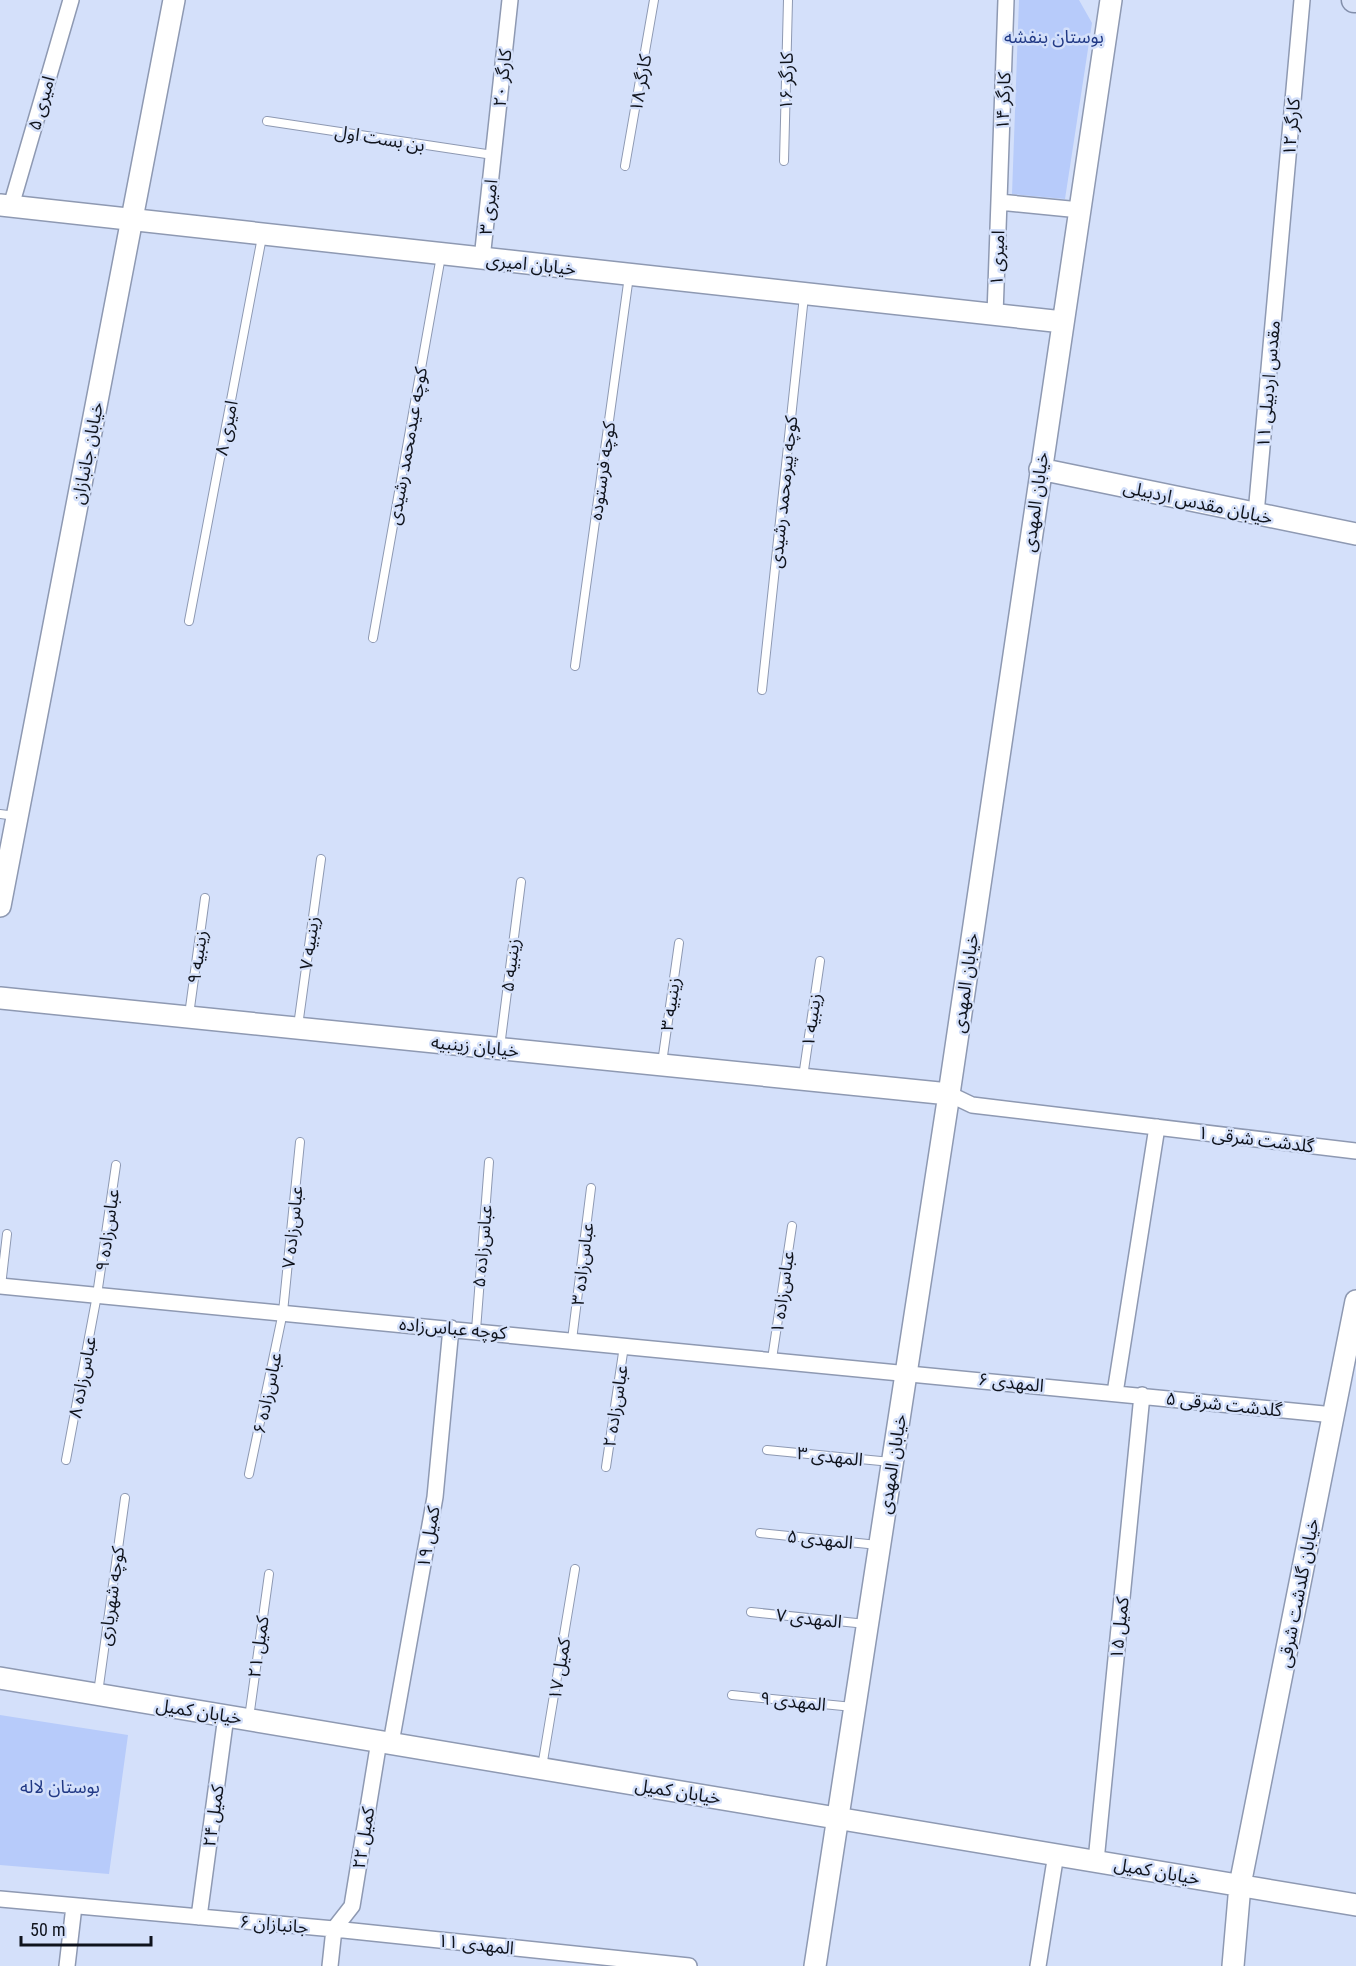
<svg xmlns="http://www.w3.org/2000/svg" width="1356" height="1966" font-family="'Roboto Condensed','Noto Sans Arabic',sans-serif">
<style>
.green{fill:#b7cbfa}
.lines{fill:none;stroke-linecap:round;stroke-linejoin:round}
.lane-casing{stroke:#8e99b2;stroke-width:10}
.street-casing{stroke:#8e99b2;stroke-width:18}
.secondary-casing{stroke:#8e99b2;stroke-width:24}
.primary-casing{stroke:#828eaa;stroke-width:27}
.lane{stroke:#fff;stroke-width:8}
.street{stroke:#fff;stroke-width:15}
.secondary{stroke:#fff;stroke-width:21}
.primary{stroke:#d9e3fa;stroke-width:24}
.labels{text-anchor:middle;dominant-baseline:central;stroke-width:5;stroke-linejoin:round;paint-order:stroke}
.park-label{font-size:18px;fill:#213985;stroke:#d4e0fa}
.street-label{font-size:18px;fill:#0f131c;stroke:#d4e0fa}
</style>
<rect width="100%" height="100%" fill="#d4e0fa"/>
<path class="green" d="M1019,0H1079L1092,23L1065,199L1012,194Z
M0,1715L128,1735L109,1874L0,1865Z"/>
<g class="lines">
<defs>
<path id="lane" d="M267,121L493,155
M784,161L788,0
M625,166L654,0
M189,621L262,237
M373,638L441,256
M575,666L629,276
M762,690L804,296
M0,814L16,816
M189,1015L205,898
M298,1026L321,859
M500,1047L521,882
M662,1063L679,943
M803,1077L820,961
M1,1286L7,1234
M476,1330L489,1162
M572,1340L591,1188
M772,1359L792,1226
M767,1450L891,1462
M66,1460L97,1295L116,1165
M606,1467L624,1346
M249,1474L283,1312L300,1142
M760,1533L878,1545
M751,1612L866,1624
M98,1693L125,1498
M732,1695L853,1707
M249,1718L269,1574
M542,1767L575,1569"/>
<path id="street" d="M999,202L1080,210
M11,206L71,0
M482,259L510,0
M995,315L1006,0
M1256,514L1302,0
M949,1094L972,1105L1356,1151
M0,1286L1334,1415
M1115,1393L1157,1127
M391,1743L435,1497L451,1328
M1096,1861L1142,1395
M0,1899L334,1929L689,1966
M199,1917L226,1716
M334,1929L352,1906L379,1741
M67,1966L74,1906
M330,1966L334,1929
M1038,1966L1056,1854"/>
<path id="secondary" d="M0,205L1063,322
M1040,469L1356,534
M0,906L174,0
M0,998L949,1094
M0,1678L1356,1905
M815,1966L949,1094L1111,0
M1233,1966L1240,1885L1356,1301"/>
<path id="primary" d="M1354,0H1356"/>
</defs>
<use href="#lane" class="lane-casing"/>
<use href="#street" class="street-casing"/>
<use href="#secondary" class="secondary-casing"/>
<use href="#primary" class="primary-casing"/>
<use href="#lane" class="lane"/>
<use href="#street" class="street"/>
<use href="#secondary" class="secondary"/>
<use href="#primary" class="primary"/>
</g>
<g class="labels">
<g class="park-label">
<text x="1054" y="36">بوستان بنفشه</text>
<text x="60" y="1786">بوستان لاله</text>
</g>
<g class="street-label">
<text transform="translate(502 78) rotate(-84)">کارگر ۲۰</text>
<text transform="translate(786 81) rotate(-89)">کارگر ۱۶</text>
<text transform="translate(640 83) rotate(-80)">کارگر ۱۸</text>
<text transform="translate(1003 101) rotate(-88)">کارگر ۱۴</text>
<text transform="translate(41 103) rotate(-74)">امیری ۵</text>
<text transform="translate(1291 127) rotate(-85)">کارگر ۱۲</text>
<text transform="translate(380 138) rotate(9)">بن بست اول</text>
<text transform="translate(488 207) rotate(-84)">امیری ۳</text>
<text transform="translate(997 258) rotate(-88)">امیری ۱</text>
<text transform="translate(531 264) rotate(6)">خیابان امیری</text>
<text transform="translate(1268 384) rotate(-85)">مقدس اردبیلی ۱۱</text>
<text transform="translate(226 428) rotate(-79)">امیری ۸</text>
<text transform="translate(407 446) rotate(-80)">کوچه عیدمحمد رشیدی</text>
<text transform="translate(87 453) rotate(-79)">خیابان جانبازان</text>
<text transform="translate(602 471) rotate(-82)">کوچه فرستوده</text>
<text transform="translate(783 492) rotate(-84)">کوچه پیرمحمد رشیدی</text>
<text transform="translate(1035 502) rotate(-82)">خیابان المهدی</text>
<text transform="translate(1198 502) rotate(12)">خیابان مقدس اردبیلی</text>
<text transform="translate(309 943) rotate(-82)">زینبیه ۷</text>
<text transform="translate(197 957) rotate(-82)">زینبیه ۹</text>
<text transform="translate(510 965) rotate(-83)">زینبیه ۵</text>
<text transform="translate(965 983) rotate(-82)">خیابان المهدی</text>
<text transform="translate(670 1004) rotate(-82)">زینبیه ۳</text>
<text transform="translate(811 1020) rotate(-82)">زینبیه ۱</text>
<text transform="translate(475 1046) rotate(6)">خیابان زینبیه</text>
<text transform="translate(1256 1139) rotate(7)">گلدشت شرقی ۱</text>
<text transform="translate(292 1227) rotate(-84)">عباس‌زاده ۷</text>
<text transform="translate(107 1230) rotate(-82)">عباس‌زاده ۹</text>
<text transform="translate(482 1246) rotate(-85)">عباس‌زاده ۵</text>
<text transform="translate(582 1264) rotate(-83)">عباس‌زاده ۳</text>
<text transform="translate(782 1292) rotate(-82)">عباس‌زاده ۱</text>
<text transform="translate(453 1328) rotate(5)">کوچه عباس‌زاده</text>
<text transform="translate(82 1377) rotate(-79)">عباس‌زاده ۸</text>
<text transform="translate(1011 1382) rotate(6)">المهدی ۶</text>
<text transform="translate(267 1393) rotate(-78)">عباس‌زاده ۶</text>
<text transform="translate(1224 1404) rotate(6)">گلدشت شرقی ۵</text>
<text transform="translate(615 1406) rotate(-81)">عباس‌زاده ۲</text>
<text transform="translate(830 1456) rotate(6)">المهدی ۳</text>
<text transform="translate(892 1464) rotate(-81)">خیابان المهدی</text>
<text transform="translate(428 1537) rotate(-80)">کمیل ۱۹</text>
<text transform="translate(820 1539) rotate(6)">المهدی ۵</text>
<text transform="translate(1298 1593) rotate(-79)">خیابان گلدشت شرقی</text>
<text transform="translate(111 1596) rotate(-82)">کوچه شهریاری</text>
<text transform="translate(809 1618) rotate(6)">المهدی ۷</text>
<text transform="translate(1119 1628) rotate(-84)">کمیل ۱۵</text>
<text transform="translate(258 1647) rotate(-82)">کمیل ۲۱</text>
<text transform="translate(559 1669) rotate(-81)">کمیل ۱۷</text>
<text transform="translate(793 1701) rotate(6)">المهدی ۹</text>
<text transform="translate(199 1711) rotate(9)">خیابان کمیل</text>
<text transform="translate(678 1791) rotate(9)">خیابان کمیل</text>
<text transform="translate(213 1816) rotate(-82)">کمیل ۲۴</text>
<text transform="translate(363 1838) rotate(-81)">کمیل ۲۲</text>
<text transform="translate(1157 1871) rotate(10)">خیابان کمیل</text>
<text transform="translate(274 1924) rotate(5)">جانبازان ۶</text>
<text transform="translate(476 1944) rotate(6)">المهدی ۱۱</text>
</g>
</g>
<path d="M21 1936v9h130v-9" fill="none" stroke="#0f131c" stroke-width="3"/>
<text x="30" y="1936" font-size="18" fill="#0f131c" stroke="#d4e0fa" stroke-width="4.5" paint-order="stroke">50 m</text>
</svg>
